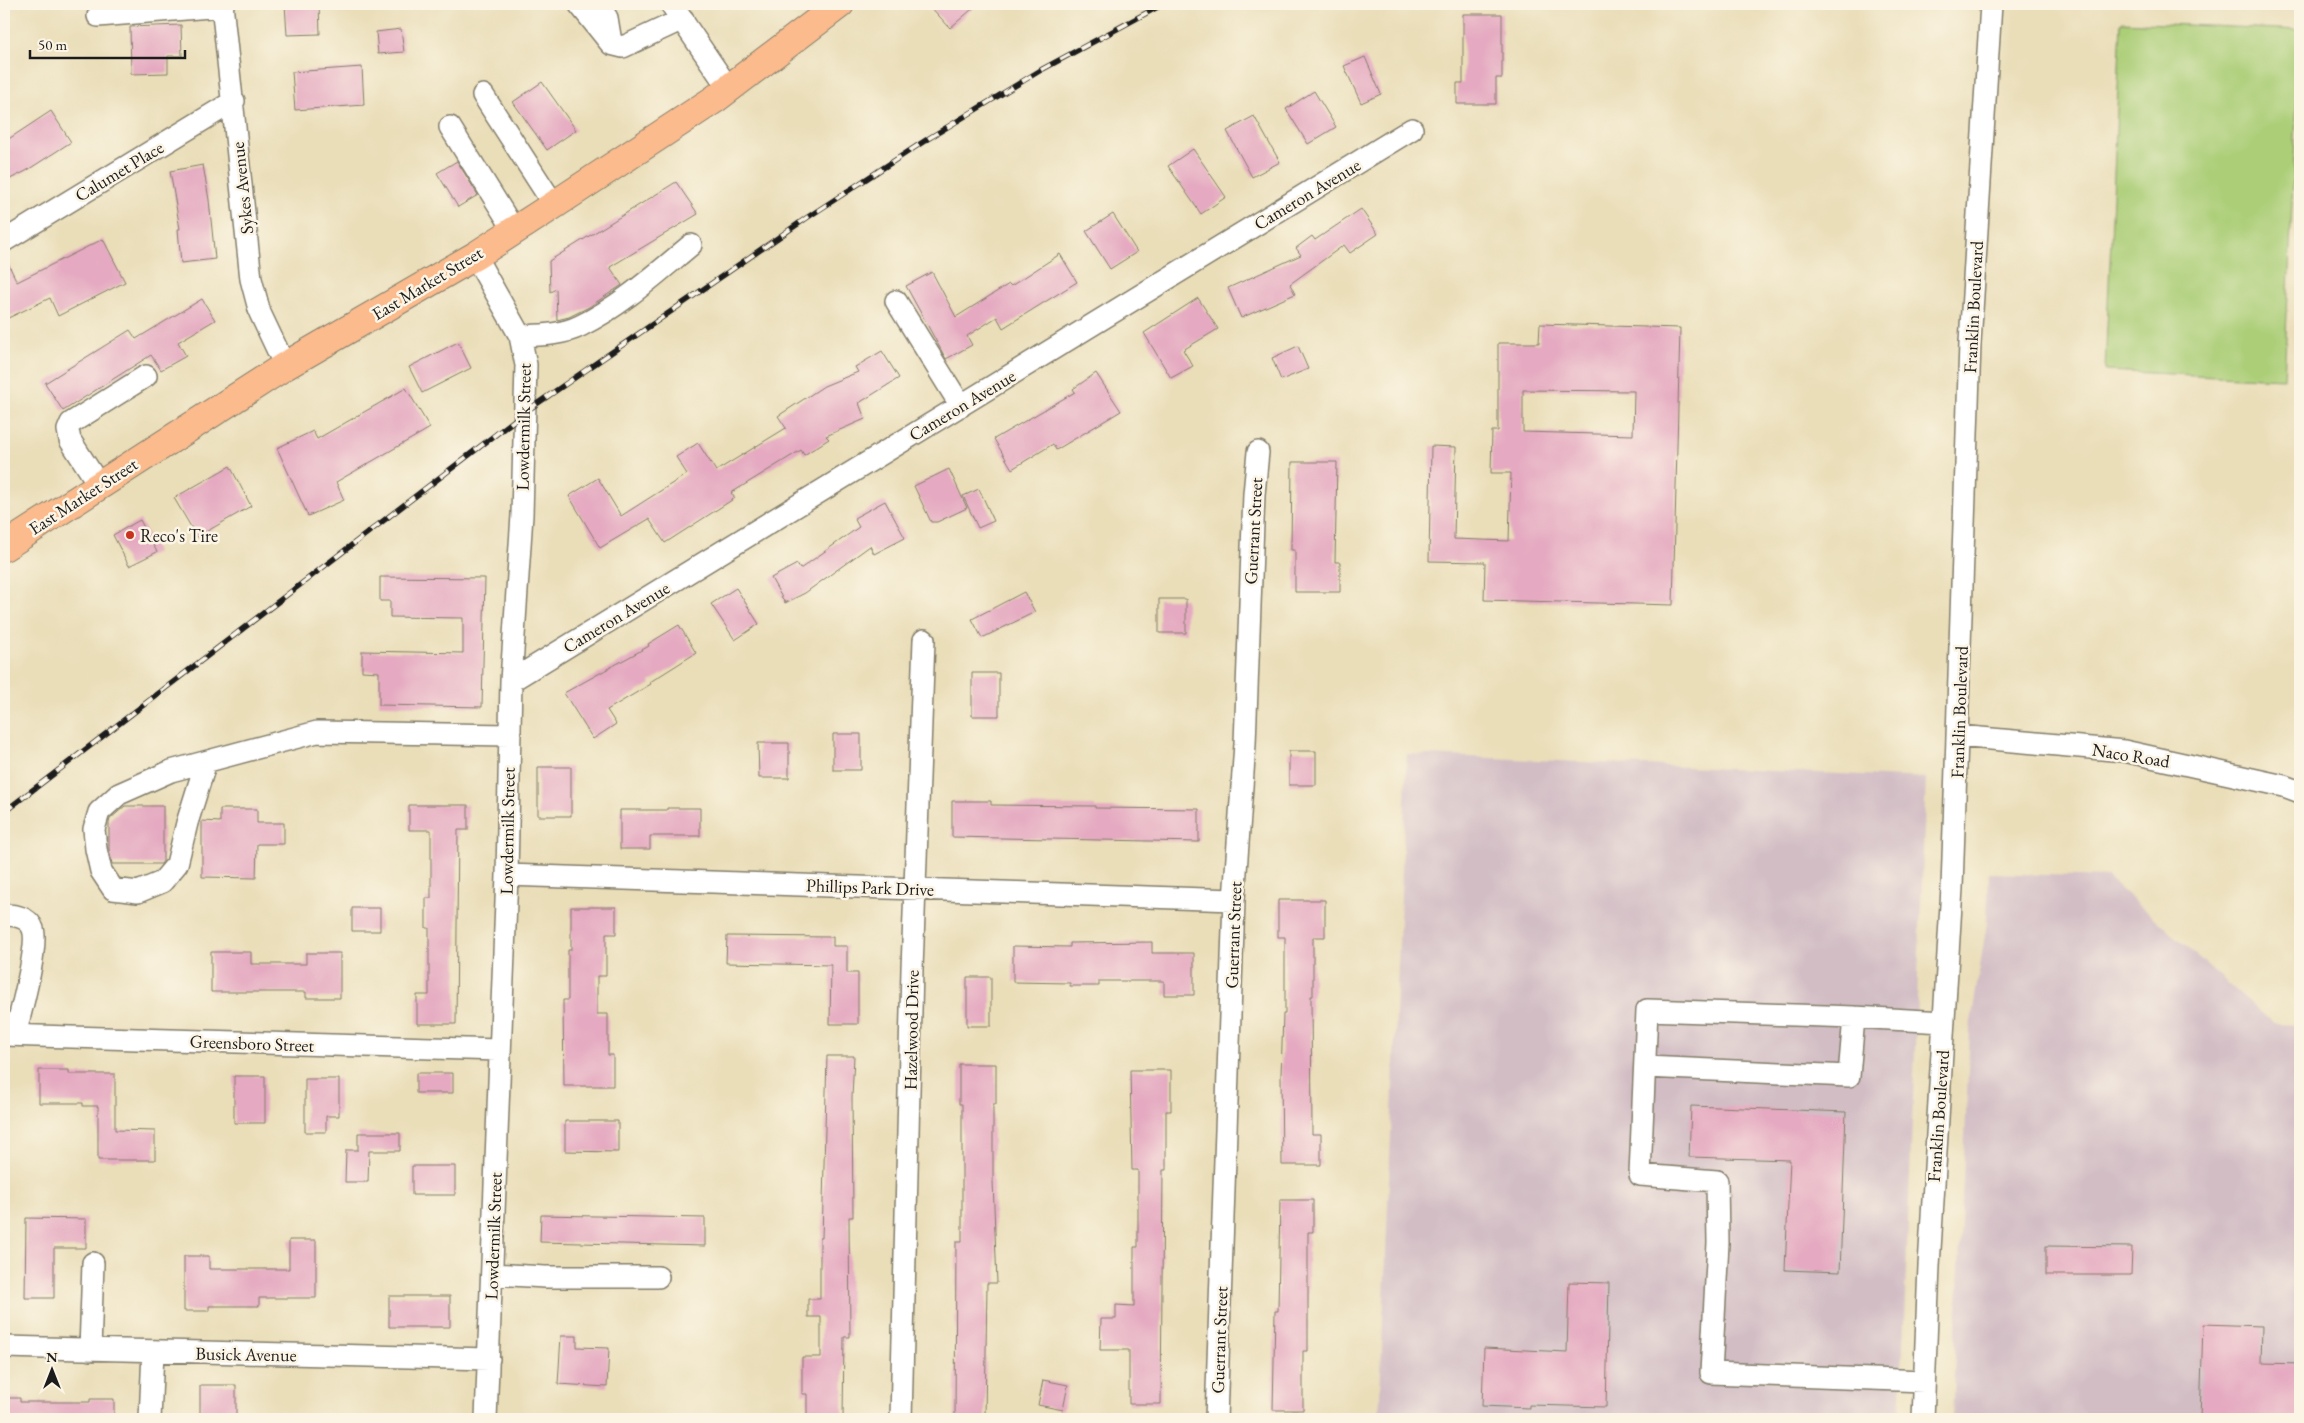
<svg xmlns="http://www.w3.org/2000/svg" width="2304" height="1423" font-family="'EB Garamond',serif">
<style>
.industrial{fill:#d2bdc5}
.green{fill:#abce77;stroke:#64754a}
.building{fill:#e5aac1;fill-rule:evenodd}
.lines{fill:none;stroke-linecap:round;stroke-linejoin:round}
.minor-casing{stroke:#837d6a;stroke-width:24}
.major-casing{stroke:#837d6a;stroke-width:30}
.minor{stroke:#fff;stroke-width:21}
.major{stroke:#fbbb8d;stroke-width:28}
.rail-casing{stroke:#1c1c1c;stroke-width:5.5}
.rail{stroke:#fcf5e5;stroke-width:4;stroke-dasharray:11;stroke-linecap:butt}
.poi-dot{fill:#c8321e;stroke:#fcf5e5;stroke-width:2}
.labels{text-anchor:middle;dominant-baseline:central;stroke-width:5;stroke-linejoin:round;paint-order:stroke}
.street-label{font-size:18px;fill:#1c1c1c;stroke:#fcf5e5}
.poi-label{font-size:18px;fill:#1c1c1c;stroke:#fcf5e5;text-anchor:start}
</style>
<rect width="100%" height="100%" fill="#fcf5e5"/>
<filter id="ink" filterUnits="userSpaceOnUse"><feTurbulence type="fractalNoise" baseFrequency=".02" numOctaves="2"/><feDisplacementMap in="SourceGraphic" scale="10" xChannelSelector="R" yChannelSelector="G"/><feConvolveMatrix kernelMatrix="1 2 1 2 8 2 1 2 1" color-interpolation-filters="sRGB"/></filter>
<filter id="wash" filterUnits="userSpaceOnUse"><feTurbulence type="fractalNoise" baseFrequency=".0096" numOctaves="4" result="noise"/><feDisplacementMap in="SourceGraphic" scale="20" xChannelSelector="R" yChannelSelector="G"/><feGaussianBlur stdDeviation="1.12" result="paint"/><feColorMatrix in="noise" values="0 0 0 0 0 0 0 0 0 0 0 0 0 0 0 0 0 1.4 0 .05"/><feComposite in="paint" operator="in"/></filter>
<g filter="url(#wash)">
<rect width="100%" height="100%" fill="#eadeb9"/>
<path class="industrial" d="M1407,754L1926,778L1900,1419H1379Z
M1989,873L2107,877L2273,1023L2300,1024V1419H1952L1970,1028L1987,923Z"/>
<path class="green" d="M2121,22L2300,30L2284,379L2105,371Z"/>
<g id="blocks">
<path class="building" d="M285,4H319L320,34L287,35Z
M928,4H978L950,28Z
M1463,14H1502V78H1496V104H1457V83H1463Z
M181,25L182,56H168V73L131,74L130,27Z
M401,29L404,52L378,54L376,32Z
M1365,57L1381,94L1361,103L1344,66Z
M362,67L364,105L295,110L292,72Z
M542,82L576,130L547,150L513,102Z
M1314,91L1336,127L1308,144L1286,109Z
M51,111L71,142L26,171L4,182V142Z
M1254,116L1280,162L1252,177L1227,131Z
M1193,149L1226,197L1201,214L1168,166Z
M457,161L478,195L458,207L437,173Z
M203,165L209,200L215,259L181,263L178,229H180L170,171Z
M676,182L698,214L610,267L622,285L589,307L569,317L557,320L556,289L550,292L549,261Z
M1361,209L1378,234L1350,253L1344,245L1290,284L1295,294L1241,318L1228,288L1301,255L1296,248L1312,236L1315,240Z
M1113,214L1137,252L1110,269L1086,231Z
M103,239L125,282L58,316L50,298L4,320V255L17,282Z
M1060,254L1077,282L1003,328L997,317L967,336L972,345L946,359L906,286L932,272L956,317L1009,284L1011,286Z
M1198,298L1218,329L1183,350L1193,366L1171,378L1144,333Z
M202,299L215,320L178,342L186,356L161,370L151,355L63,411L45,383L130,330L136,339Z
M1540,324L1680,328L1673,605L1484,600L1485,562L1429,561L1431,446L1456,447L1454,539L1509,541L1511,473H1491L1492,431H1498V343H1539ZM1523,390L1634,391L1633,435L1523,432Z
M458,342L471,368L422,393L409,367Z
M1298,346L1308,369L1281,380L1272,358Z
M882,351L899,378L859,403L865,419L826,436L829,439L804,455L801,450L731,493L735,498L665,543L649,519L600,548L569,496L598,478L621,516L687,474L676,457L698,443L716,471L786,428L778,416L824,386L858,372L855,367Z
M1096,373L1121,411L1056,450L1053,444L1012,469L994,439L1075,392L1073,389Z
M406,388L430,428L336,482L344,500L308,516L277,448L313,431L317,439Z
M1292,462H1337L1335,562H1340V592H1295V550H1291Z
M230,466L251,506L197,537L174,498Z
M949,469L967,508L937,522H931L914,486Z
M979,489L994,521L978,528L963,496Z
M885,501L905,538L874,554L870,546L805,593L785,603L771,578L797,564L800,569L859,527L854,518Z
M140,520L157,552L129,566L113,535Z
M380,577L485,578L482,707L379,705V672L362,671V651L463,653V618L390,617V601H380Z
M736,588L759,624L735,640L711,604Z
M1024,592L1035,612L982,638L972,619Z
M1159,599H1186V633H1159Z
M679,625L696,653L650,682L651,684L607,710L616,724L593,739L564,693L649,646L648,644Z
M972,673H999V716H972Z
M833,734H861V770H833Z
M758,743H789V778H759Z
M1289,751H1316V785H1289Z
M538,767H571V816H538Z
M952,801H991V805L1095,806V808L1199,809V842L952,837Z
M409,805H468V830H458L456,1024H417V995H429V928H426V898H431V830H409Z
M125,806H163V861L161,864H112L109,849V823L110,819Z
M667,808H700V836H650V849H620V810H667Z
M220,809H257V823H284V844H257L256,878L202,877V821L220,822Z
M1278,900H1325V937H1313V996H1311L1312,1134H1321V1165H1282L1281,1075L1283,1014H1285V937H1278Z
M571,907H616V934H606V976H597V1014H608V1055H613V1086H564L563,1000H568V950H571Z
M352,908H380V931H352Z
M727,936L833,937V946H847V973H858V1024H830L831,965L726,963Z
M1152,942V953H1194V995H1164V981H1099V986H1070V983L1013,982V946L1070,947V943Z
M211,952H251V964H306V953H340V998H306V992H211Z
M967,977H991V1026H967Z
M827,1056H854L852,1097L853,1217H849L850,1337H844L843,1419H807V1394H802V1357H821V1317H808V1299H820V1238H822Z
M959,1064H996V1104H993V1181L997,1283H987L985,1419H955L956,1242H962V1104H959Z
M39,1070H69V1074H115V1130L155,1131V1160H98V1106H83V1103H39Z
M1130,1070H1171V1111H1166V1170H1163L1161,1404H1129V1350H1100L1101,1319H1116V1305L1134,1306V1247H1138V1170H1132Z
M416,1073H453V1093H416Z
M234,1076H265V1123H234Z
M305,1079H339V1116H326V1132H305Z
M1691,1106L1846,1112L1840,1272L1785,1270L1790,1160L1689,1157Z
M565,1121H618V1152L565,1151Z
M358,1133H400V1151H369L368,1182H345L346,1150H358Z
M412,1166H455V1195H412Z
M1280,1200H1313V1232H1308V1351H1303V1410H1273L1275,1311H1278Z
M541,1215L705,1218V1246L540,1242Z
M26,1218L86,1219V1248H54V1298H25Z
M289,1240H316V1298H259V1306H209V1311H184V1256H209V1269H289Z
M2046,1246L2132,1247L2131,1275H2046Z
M1569,1282L1609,1283L1606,1407L1529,1405V1408L1482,1406L1484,1348L1567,1352Z
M389,1296H450V1327H389Z
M2203,1324L2262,1326L2261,1363L2300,1364V1419H2200Z
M561,1336H577V1347L609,1348L607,1387L558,1384Z
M1043,1380L1068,1385L1063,1410L1038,1405Z
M200,1385H236V1419H200Z
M4,1398H20V1402H90V1399H114V1419H4Z"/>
</g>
</g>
<g filter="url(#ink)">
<use href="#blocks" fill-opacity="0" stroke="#837d6a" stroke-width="1"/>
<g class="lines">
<defs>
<path id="minor" d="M222,4L251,279L260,313L285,366
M579,4L611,44L623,47L683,19
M598,4L607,18L610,36
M671,4L729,89
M98,16L223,6
M483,95L554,205
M450,127L514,230
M4,241L234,101
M475,256L520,336L526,365L522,515L511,681L507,875L486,1419
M896,301L961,406
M520,336C539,335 562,335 580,326C621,306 656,274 691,245
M99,485L70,440L68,430L71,423L146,376
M511,681L1412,129
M1958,736L2124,751L2284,786L2300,792
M206,762L187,823L177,864L162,882L138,892L113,889L101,871L96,849L94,829L99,812L119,794L171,771L317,732L510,735
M507,875L1234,900
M4,915C14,915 29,917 33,929C39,945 20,1015 15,1035
M1854,1017L1944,1022
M4,1035L499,1050
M1645,1067L1849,1076L1854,1017L1647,1010L1640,1175L1717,1181L1718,1243L1711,1373L1924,1381
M492,1274L545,1277H658
M4,1347L489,1359
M90,1350L93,1263
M150,1419L153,1352
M901,1419L912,969L924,640
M1216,1419L1234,900L1245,744L1254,494L1258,452
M1923,1419L1929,1266L1952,888L1970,343L1991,4"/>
<path id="major" d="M4,547L285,366L475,256L554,205L715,99L840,4"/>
</defs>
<use href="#minor" class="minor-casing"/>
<use href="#major" class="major-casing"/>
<use href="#minor" class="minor"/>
<use href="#major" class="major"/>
<defs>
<path id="rail" d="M4,812L525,412L808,217L926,140L1041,70L1163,4"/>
</defs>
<use href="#rail" class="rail-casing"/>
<use href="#rail" class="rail"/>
</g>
</g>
<circle class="poi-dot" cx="130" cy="535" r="5"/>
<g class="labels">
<g class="street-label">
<text transform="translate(119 171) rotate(-31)">Calumet Place</text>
<text transform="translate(242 188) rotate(-96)">Sykes Avenue</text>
<text transform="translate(1307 194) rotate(-31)">Cameron Avenue</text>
<text transform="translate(427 283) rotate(-31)">East Market Street</text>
<text transform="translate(1973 307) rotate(-87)">Franklin Boulevard</text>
<text transform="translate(962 405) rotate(-31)">Cameron Avenue</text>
<text transform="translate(523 427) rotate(-89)">Lowdermilk Street</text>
<text transform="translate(83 496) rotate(-33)">East Market Street</text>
<text transform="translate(1253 531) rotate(-87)">Guerrant Street</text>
<text transform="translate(616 617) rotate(-31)">Cameron Avenue</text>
<text transform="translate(1959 712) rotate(-88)">Franklin Boulevard</text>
<text transform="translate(2131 755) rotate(9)">Naco Road</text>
<text transform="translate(507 831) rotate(-89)">Lowdermilk Street</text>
<text transform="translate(870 887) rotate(2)">Phillips Park Drive</text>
<text transform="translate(1233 935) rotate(-88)">Guerrant Street</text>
<text transform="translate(911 1030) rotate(-89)">Hazelwood Drive</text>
<text transform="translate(252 1043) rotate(2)">Greensboro Street</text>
<text transform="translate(1938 1116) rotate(-86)">Franklin Boulevard</text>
<text transform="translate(493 1236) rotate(-88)">Lowdermilk Street</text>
<text transform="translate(1219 1340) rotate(-88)">Guerrant Street</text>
<text transform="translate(246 1354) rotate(1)">Busick Avenue</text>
</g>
<g class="poi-label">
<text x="140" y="535">Reco's Tire</text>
</g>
</g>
<rect width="2304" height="1423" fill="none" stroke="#fcf5e5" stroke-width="20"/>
<g transform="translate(52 1370)" stroke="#fcf5e5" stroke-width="4" paint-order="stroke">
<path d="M0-4L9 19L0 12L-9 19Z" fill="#1c1c1c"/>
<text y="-8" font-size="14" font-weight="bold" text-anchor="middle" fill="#1c1c1c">N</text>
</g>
<path d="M30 50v8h155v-8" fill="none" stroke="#1c1c1c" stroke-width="2.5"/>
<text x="38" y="50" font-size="15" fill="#1c1c1c" stroke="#fcf5e5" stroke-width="4" paint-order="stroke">50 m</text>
</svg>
